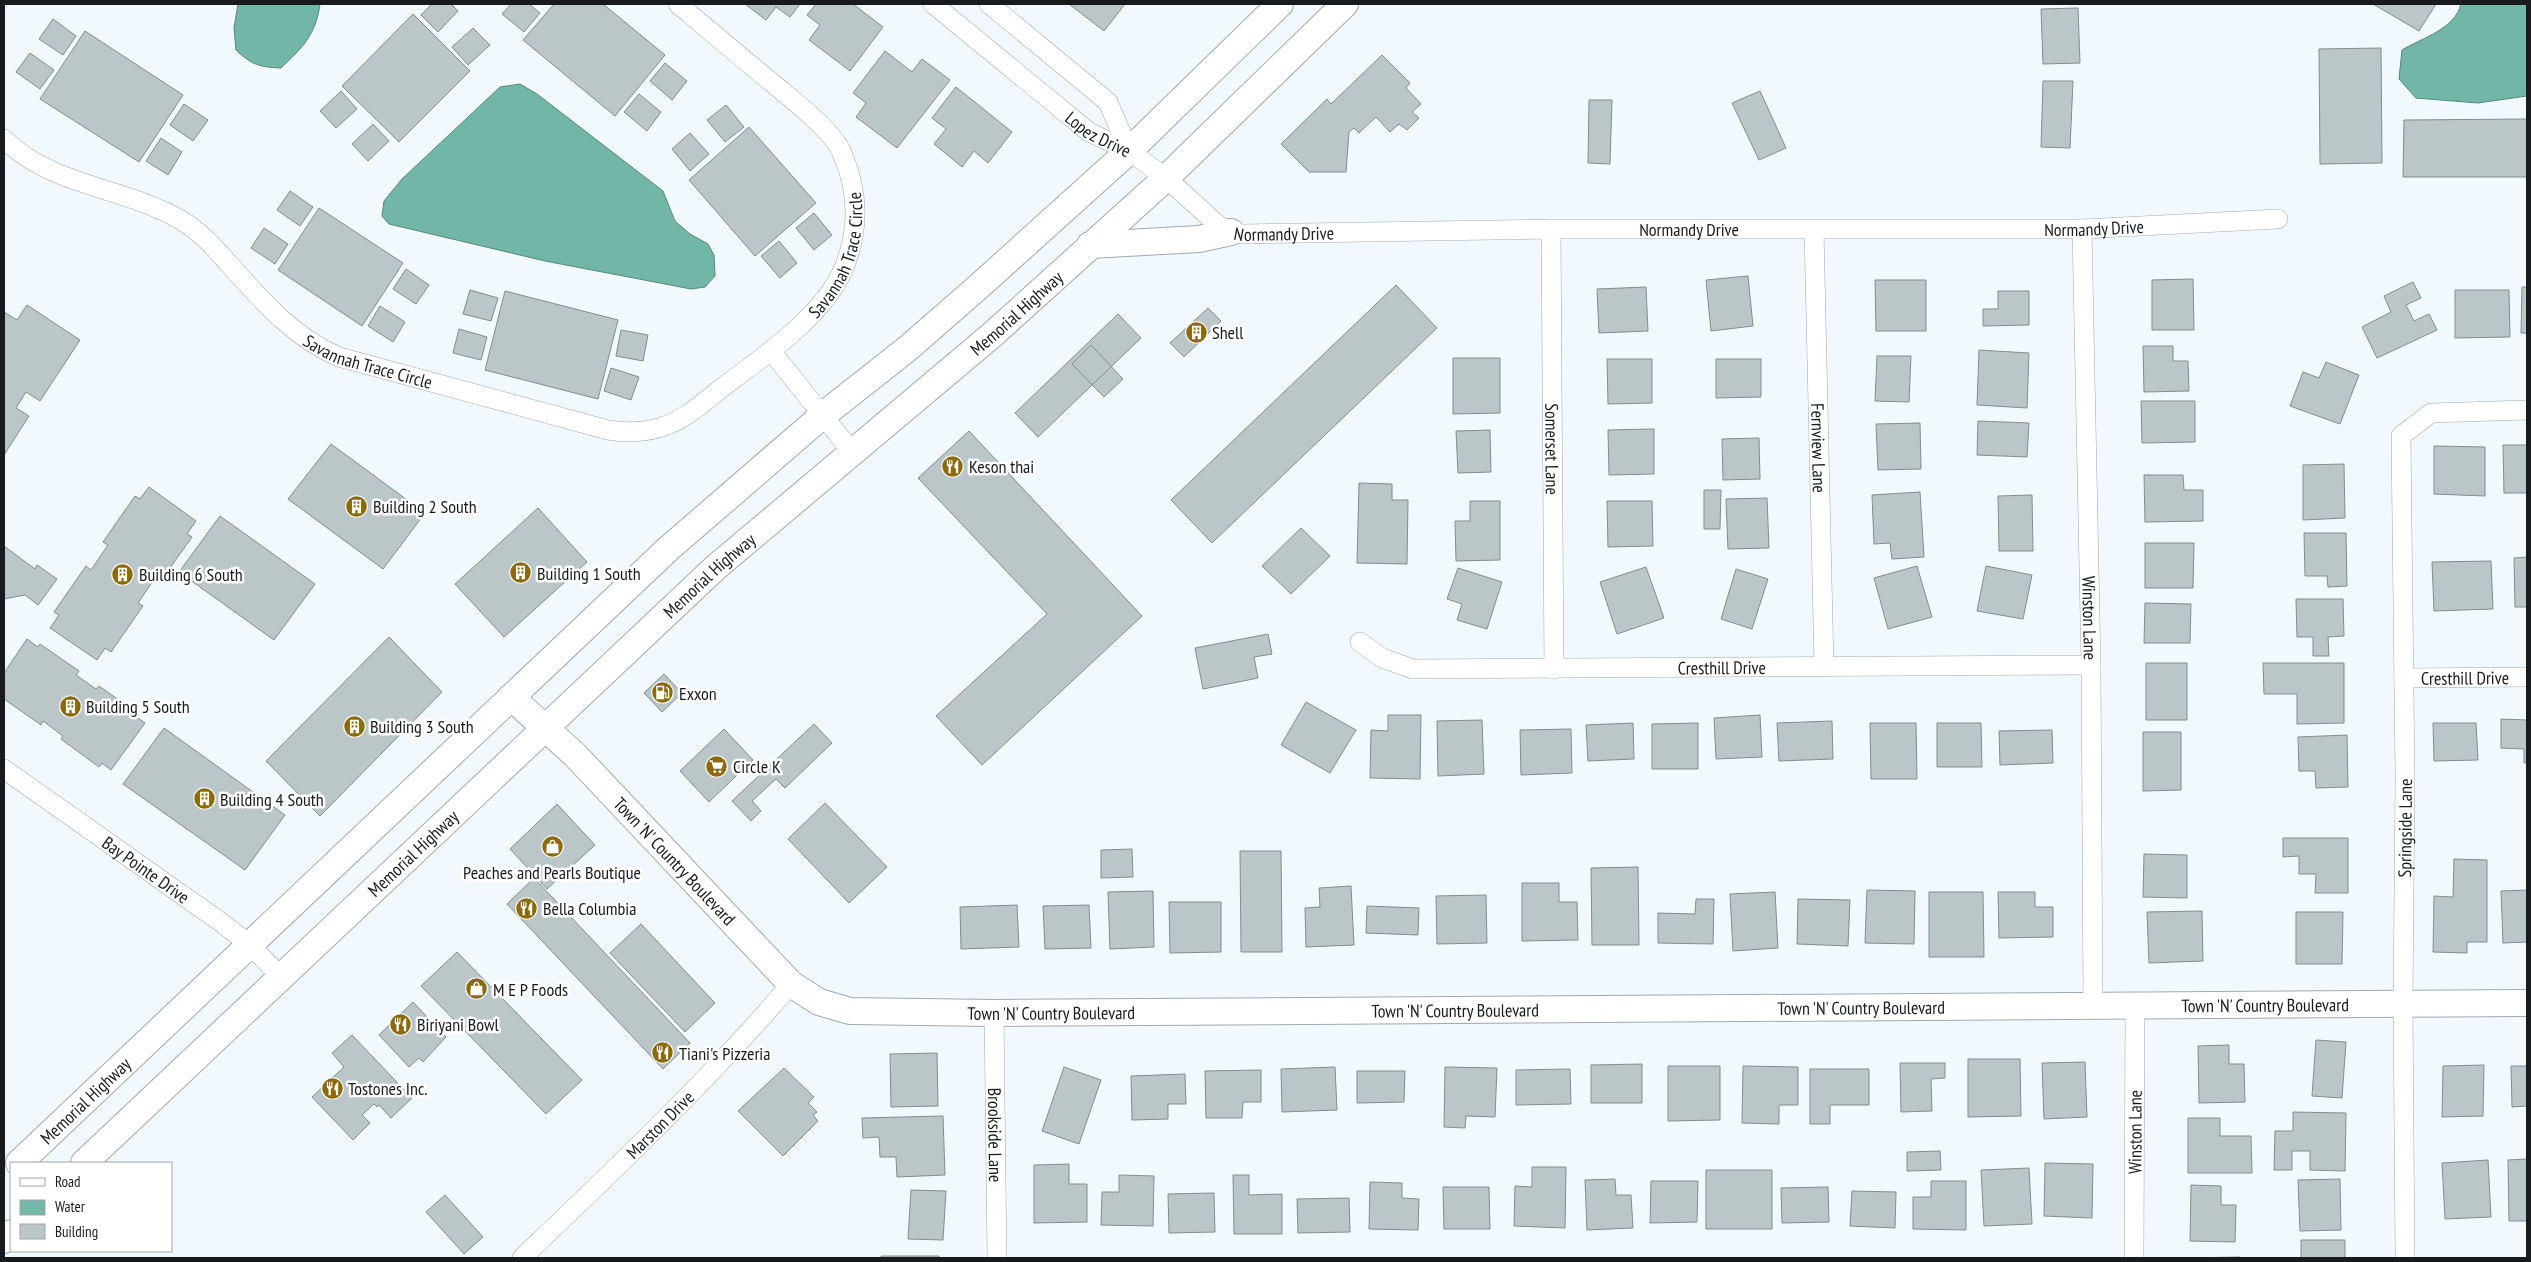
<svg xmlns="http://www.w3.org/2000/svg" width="2531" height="1262" font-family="'PT Sans Narrow',sans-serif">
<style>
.water{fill:#71b6a6;stroke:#56887d}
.building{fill:#bac6c8;stroke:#818d8e}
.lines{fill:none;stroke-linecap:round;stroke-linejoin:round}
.street-casing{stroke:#a0a9af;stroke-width:20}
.secondary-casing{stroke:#a0a9af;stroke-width:28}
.street{stroke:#fff;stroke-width:19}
.secondary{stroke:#fff;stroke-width:26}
.labels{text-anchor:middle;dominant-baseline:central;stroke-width:5;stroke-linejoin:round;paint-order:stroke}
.street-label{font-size:18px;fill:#181b1d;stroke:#fff}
.poi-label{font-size:18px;fill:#181b1d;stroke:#fff;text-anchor:start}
</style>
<rect width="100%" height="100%" fill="#f1f9fe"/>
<path class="water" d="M238,4H320C316,35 302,48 281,68C259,67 252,65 236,50L234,28Z
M2461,4H2527V96L2478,103L2416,98L2399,79L2402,50C2422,38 2455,29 2461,4Z
M520,84L537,94L663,191L675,221L690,234L708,244L714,255L715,276L705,287L691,289L545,261L389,224L382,216L384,201L402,179L500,87Z"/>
<path class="building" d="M432,4H451L458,11L438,32L421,15Z
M511,4H529L540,13L524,32L502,14Z
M554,4H603L665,55L615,116L523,40Z
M745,4H800L790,17L776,7L766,20Z
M816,4H853L883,27L850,71L809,40L820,25L807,15Z
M1069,4H1125L1104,31Z
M2373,4H2436L2419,31Z
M2078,8L2080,63L2043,64L2041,9Z
M413,14L470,71L399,142L342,86Z
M53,19L76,36L63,55L39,39Z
M473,28L490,45L468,65L452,47Z
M85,31L183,95L139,162L40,99Z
M2381,48L2382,163L2320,164L2319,49Z
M885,51L912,72L922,59L950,80L897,148L856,117L866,103L853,93Z
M30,53L54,70L40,89L16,72Z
M1382,55L1410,83L1406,88L1421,104L1412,112L1419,118L1407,130L1399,124L1390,132L1376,117L1359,133L1354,128L1349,132L1346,172H1309L1281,144L1327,99L1331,104Z
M665,63L687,81L672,100L650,81Z
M2043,81H2073L2070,148L2041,147Z
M956,87L1012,132L988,163L974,151L962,167L934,144L946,129L932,118Z
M341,91L357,109L336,128L320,111Z
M1760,91L1786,148L1759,160L1732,103Z
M639,94L661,112L647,131L624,112Z
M1589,100H1612L1610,164L1588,163Z
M184,104L208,120L193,141L170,125Z
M726,105L744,127L725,142L707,120Z
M2527,119V177H2403L2404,120Z
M373,124L389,141L368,161L352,144Z
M749,127L816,203L755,256L689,180Z
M690,133L709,154L690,171L672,149Z
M161,138L182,152L168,175L146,161Z
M290,191L313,207L300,226L277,210Z
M319,208L403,263L362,326L278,270Z
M814,213L832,235L814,250L796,228Z
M264,228L288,244L275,264L251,248Z
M779,241L797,263L780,278L761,256Z
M406,269L429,285L416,304L393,289Z
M1748,276L1753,326L1711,331L1706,280Z
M2193,279L2194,330H2152V280Z
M1875,280H1926V331H1876Z
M2413,282L2421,298L2406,305L2414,321L2429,314L2437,330L2377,358L2362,327L2391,312L2384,296Z
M1396,285L1437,328L1212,543L1171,500Z
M1646,287L1648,331L1599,333L1597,289Z
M2522,287H2527V333H2521Z
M470,290L498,298L491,321L463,314Z
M2455,290H2509L2510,337L2455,338Z
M505,291L618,320L598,399L485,370Z
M1998,291H2029V325L1983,326V309H1998Z
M27,305L80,340L40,401L26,392L16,408L29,416L4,455V312L17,320Z
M380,306L405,322L393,342L368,326Z
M1208,308L1221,321L1184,357L1170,343Z
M1118,314L1141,338L1038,437L1015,413Z
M459,329L487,337L481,360L453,353Z
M621,330L648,335L643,361L616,356Z
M1091,345L1123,379L1104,397L1072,364Z
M2143,346H2173V361H2188L2189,391L2144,392Z
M1979,350L2029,353L2027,408L1977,405Z
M1877,356H1911L1909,402L1875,401Z
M1453,358H1500V413L1453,414Z
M1607,359H1652V403L1608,404Z
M1716,359H1761V397L1716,398Z
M2326,362L2359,375L2340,424L2290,406L2303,372L2319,378Z
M611,368L639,377L631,400L604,391Z
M2141,401H2195V442L2142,443Z
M1978,421L2029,423L2027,457L1977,455Z
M1920,423L1921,469L1878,470L1876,424Z
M1654,429V474L1609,475L1608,430Z
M1490,430L1491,472L1458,473L1456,431Z
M969,431L1142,616L982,765L936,716L1047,614L918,478Z
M1759,438L1760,479L1723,480L1722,439Z
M331,444L425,513L383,569L288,499Z
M2503,445H2527V493H2504Z
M2434,446L2485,447V496L2434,494Z
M2344,464L2345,518L2303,520V465Z
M2144,475H2183L2184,490H2203V521L2145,522Z
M1359,483L1392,484V500H1408L1407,564L1357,563Z
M149,487L196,521L187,534L192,537L160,582L155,578L138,603L143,606L111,652L105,648L97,660L50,628L59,615L54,612L86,566L91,570L108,545L103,542L135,496L140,499Z
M1704,490H1721L1720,529H1704Z
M1920,492L1924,557L1892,559L1890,543L1874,544L1872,495Z
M2032,495L2033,551H1999L1998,496Z
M1767,498L1769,548L1728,549L1726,499Z
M1470,501H1500V560L1456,561L1455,521H1470Z
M1607,501H1652L1653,546L1608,547Z
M538,508L587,562L504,637L455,584Z
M220,516L315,584L274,640L179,572Z
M1301,528L1330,556L1291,594L1262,566Z
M2304,533H2346L2347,586L2328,587L2327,576H2305Z
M2145,543H2194L2193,588H2145Z
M4,546L35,569L37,565L57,579L38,605L25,595L4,599Z
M2527,557V607H2515L2514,558Z
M2491,561L2493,609L2434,611L2432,562Z
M1917,566L1932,617L1888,629L1874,578Z
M1986,566L2032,575L2023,619L1977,611Z
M1646,567L1664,618L1617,634L1600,582Z
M1458,568L1502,582L1487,629L1457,620L1462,604L1447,599Z
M1736,569L1768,579L1752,629L1721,619Z
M2296,599H2343L2344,636L2328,637L2329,656H2313V637H2297Z
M2145,603L2191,604L2190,643H2144Z
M1268,634L1272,654L1254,657L1258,678L1203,689L1195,648Z
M389,637L442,692L320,816L266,761Z
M27,639L38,647L40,644L79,671L76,675L96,689L99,686L137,713L135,716L145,723L111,770L102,763L99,767L61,739L63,736L43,721L41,725L4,699V673Z
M2146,663H2187V720H2146Z
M2263,663H2344V723L2297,724V694H2264Z
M664,674L682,693L662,712L644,693Z
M1306,702L1356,730L1330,773L1281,745Z
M1388,715H1421L1420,779L1370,778L1371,730L1388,731Z
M1760,715L1762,757L1716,759L1714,718Z
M2501,719L2527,720V763H2524V749L2501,748Z
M1482,720L1484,774L1438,776L1437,721Z
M1832,721L1833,759L1779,761L1777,723Z
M1633,723L1634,759L1588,761L1586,725Z
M1698,723V769H1652V724Z
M1870,723H1916L1917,779H1871Z
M1937,723H1981L1982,767H1937Z
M2433,723H2476L2478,760L2434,761Z
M814,724L832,743L785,788L776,779L752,801L761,811L751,821L732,801Z
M164,728L285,815L245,870L123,784Z
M724,729L753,760L709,802L680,771Z
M1571,729L1572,773L1521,775L1520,730Z
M2052,730L2053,763L2000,765L1999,731Z
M2143,732H2181V790L2143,791Z
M2347,735L2348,787L2316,788L2315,771H2299L2298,737Z
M825,803L887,867L849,903L788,839Z
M557,804L595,845L547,889L510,849Z
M2283,838H2348V893H2315L2316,874H2299V856L2283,857Z
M1132,849L1133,877L1101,878V850Z
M1240,851H1281L1282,952H1241Z
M2144,854L2187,855V898L2143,897Z
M2454,859L2487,860V942H2467V953L2433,952L2434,896L2453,897Z
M1638,867L1639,945H1592L1591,868Z
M534,878L690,1043L663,1069L507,904Z
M1522,883H1559V902H1577L1578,940L1522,941Z
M1351,886L1354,945L1306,947L1305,908L1320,907L1319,888Z
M1867,890L1915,891L1914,944L1865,943Z
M2527,890V942L2503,943L2501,891Z
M1153,891L1154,947L1110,949L1108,892Z
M1775,892L1778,948L1733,951L1730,894Z
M1929,892H1983L1984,957H1929Z
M1998,892H2035V907H2053V937L1999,938Z
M1486,895L1487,943L1437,944L1436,896Z
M1696,899H1714L1713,944L1658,943V913L1695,914Z
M1798,899L1850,900L1848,946L1797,944Z
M1169,902H1221V952L1170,953Z
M1017,905L1019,947L961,949L960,907Z
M1089,905L1091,948L1045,949L1043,906Z
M1367,906L1419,908L1418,935L1366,933Z
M2202,911L2203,961L2149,963L2147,912Z
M2296,912H2343L2342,964H2296Z
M641,924L715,1003L685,1032L610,953Z
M457,952L582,1080L546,1114L421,986Z
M413,1002L446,1037L423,1062L419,1058L409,1067L379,1035Z
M352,1035L412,1098L391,1118L379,1105L377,1107L374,1104L362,1115L370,1123L353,1140L312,1097L344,1067L332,1053Z
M2316,1040L2346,1042L2342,1098L2312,1096Z
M2229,1045V1064H2244L2245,1102L2199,1103L2198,1046Z
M937,1053L938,1106L891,1107L890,1054Z
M1968,1059H2020L2021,1116L1968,1117Z
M2085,1062L2087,1117L2044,1119L2042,1063Z
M1900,1063H1945V1078L1931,1079L1932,1111L1901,1112Z
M1642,1064V1103H1591V1065Z
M2484,1065L2483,1116L2442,1117L2443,1066Z
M1668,1066H1720V1120L1668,1121Z
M1743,1066L1798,1067V1105H1779V1124L1742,1123Z
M2511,1066H2527V1106L2512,1107Z
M1064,1067L1101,1080L1079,1144L1042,1131Z
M1335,1067L1337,1110L1282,1112L1281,1069Z
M1445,1067L1497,1068L1495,1117L1466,1116L1465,1128L1444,1127Z
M784,1068L814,1097L808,1103L817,1112L813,1115L818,1121L783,1156L738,1111Z
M1570,1069L1571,1104L1516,1105V1070Z
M1810,1069H1869V1105H1830V1124H1810Z
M1261,1070V1102H1243L1242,1118H1206L1205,1071Z
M1357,1071H1405L1404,1102L1357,1103Z
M1185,1074L1186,1104H1168V1119L1132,1120L1131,1076Z
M2293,1112L2346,1113L2345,1171L2310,1170V1151H2292V1170H2274L2275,1131H2293Z
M943,1116L945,1175L897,1177L896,1157H880L879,1137L863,1138L862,1118Z
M2188,1118H2220V1136H2251L2252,1173H2188Z
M1940,1151L1941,1170L1907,1171V1152Z
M2527,1159V1221H2509L2508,1160Z
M2488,1160L2491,1217L2445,1219L2442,1163Z
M2045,1163L2093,1164L2092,1218L2044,1216Z
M1069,1164V1184H1087V1222L1034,1223V1165Z
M1532,1167H1566L1565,1228L1514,1226L1515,1186L1532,1187Z
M2029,1168L2032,1224L1984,1226L1981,1170Z
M1706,1170H1772V1229H1706Z
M1119,1175L1154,1176L1153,1226L1101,1225L1102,1192H1119Z
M1233,1175H1249V1195L1282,1194V1234H1234Z
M1615,1179L1616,1195H1631L1633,1228L1587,1230L1585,1180Z
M2340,1179L2341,1230L2300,1231L2298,1180Z
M1651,1181H1698L1697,1222L1650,1223Z
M1931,1181H1966V1230L1913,1229V1197H1931Z
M1370,1182L1402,1183V1198L1419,1199L1418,1230L1369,1229Z
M2191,1185L2221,1186V1205H2236L2235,1242L2190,1241Z
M1443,1187H1489L1490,1229H1444Z
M1828,1187L1829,1222L1782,1223L1781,1188Z
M911,1190L946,1191L943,1240L908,1239Z
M1852,1191L1896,1192L1895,1228L1850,1226Z
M1214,1193L1215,1232L1169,1233L1168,1194Z
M445,1195L483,1237L464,1254L426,1212Z
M1349,1198L1350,1232L1298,1233L1297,1199Z
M2301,1240H2345V1258H2301Z
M881,1256H939V1258H881Z
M2240,1257V1258H2186Z"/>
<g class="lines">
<defs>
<g id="street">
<path id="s1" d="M933,4L1089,132L1129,151L1166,178L1218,225L1231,232L1242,234L1551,229H2082L2278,219"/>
<path d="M989,4L1108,102L1129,151"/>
<path id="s2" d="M4,139C51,186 123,187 179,219C199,230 215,248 230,265C263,302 293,337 339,357L608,430C628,433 648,433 667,425C688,417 705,401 723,387C762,358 824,315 843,270C860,230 859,192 842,153C833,131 795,102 776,86C743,59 710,31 678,4"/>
<path id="s3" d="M1551,229L1554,669"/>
<path id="s4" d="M2082,229L2091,665L2093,1006"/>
<path id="s5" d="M1814,230L1824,666"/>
<path d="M771,351L852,452"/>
<path id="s6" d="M1360,642L1382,658L1413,669L2091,665"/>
<path id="s7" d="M2404,678L2527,677"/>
<path id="s8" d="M4,769L222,923L249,944L281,977"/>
<path id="s9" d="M994,1013L997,1258"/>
<path id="s10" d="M522,1258C614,1170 708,1081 791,984"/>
<path id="s11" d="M2134,1258L2135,1006"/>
<path id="s12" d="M2405,1258L2403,1004L2405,777L2401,436L2431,413L2527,410"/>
</g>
<g id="secondary">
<path d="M1090,245L1199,239L1231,232"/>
<path id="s13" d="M511,697L576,756L791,984L819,1002L850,1011L994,1013L2527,1003"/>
<path id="s14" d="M19,1163L668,549L822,416L907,349L977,288L1129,151L1280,4"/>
<path id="s15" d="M84,1163L715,568L992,335L1166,178L1345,4"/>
<path d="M4,1240L11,1233"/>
</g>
</defs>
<use href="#street" class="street-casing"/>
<use href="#secondary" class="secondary-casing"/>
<use href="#street" class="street"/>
<use href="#secondary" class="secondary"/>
</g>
<defs>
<symbol id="building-disc" viewBox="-11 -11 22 22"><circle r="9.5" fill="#8a6a0a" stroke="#fff"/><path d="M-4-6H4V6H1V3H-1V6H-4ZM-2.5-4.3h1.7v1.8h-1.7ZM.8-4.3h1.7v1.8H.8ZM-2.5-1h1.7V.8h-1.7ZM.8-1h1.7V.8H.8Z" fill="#fff"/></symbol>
<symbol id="restaurant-disc" viewBox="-11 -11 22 22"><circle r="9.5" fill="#8a6a0a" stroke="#fff"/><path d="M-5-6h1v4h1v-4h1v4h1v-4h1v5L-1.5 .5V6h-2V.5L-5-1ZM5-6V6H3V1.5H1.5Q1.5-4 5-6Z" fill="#fff"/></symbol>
<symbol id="fuel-disc" viewBox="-11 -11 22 22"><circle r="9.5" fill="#8a6a0a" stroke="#fff"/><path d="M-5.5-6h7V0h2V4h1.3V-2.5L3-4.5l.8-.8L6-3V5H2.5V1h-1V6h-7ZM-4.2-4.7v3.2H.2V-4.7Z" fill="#fff"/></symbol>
<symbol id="supermarket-disc" viewBox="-11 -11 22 22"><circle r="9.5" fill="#8a6a0a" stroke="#fff"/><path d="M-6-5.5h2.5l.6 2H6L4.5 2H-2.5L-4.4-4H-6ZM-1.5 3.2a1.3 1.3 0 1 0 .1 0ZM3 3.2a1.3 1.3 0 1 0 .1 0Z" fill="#fff"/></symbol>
<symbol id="shop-disc" viewBox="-11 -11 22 22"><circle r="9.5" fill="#8a6a0a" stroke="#fff"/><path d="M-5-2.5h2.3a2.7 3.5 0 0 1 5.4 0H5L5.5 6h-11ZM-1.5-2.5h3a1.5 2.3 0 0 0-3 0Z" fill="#fff"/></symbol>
</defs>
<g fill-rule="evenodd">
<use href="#building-disc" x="1184" y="320" width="25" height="25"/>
<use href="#restaurant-disc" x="940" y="454" width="25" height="25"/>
<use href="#building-disc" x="344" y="494" width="25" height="25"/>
<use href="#building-disc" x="508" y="560" width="25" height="25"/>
<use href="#building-disc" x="110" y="562" width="25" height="25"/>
<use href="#fuel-disc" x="650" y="680" width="25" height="25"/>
<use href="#building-disc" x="58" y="694" width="25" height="25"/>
<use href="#building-disc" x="342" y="714" width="25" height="25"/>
<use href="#supermarket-disc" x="704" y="754" width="25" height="25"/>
<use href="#building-disc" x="192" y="786" width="25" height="25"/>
<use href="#shop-disc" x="540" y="834" width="25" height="25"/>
<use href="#restaurant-disc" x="514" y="896" width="25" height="25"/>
<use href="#shop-disc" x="464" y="976" width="25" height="25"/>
<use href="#restaurant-disc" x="388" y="1012" width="25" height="25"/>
<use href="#restaurant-disc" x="650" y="1040" width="25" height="25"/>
<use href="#restaurant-disc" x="320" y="1076" width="25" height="25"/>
</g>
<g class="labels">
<g class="street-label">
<text stroke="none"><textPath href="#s1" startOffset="211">Lopez Drive</textPath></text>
<text stroke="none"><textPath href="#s1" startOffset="1240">Normandy Drive</textPath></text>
<text stroke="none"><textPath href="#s1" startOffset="835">Normandy Drive</textPath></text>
<text stroke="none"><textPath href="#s1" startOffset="430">Normandy Drive</textPath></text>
<text stroke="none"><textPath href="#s2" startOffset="995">Savannah Trace Circle</textPath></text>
<text stroke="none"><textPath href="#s15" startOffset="1262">Memorial Highway</textPath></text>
<text stroke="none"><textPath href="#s2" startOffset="436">Savannah Trace Circle</textPath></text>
<text stroke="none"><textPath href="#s5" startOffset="218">Fernview Lane</textPath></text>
<text stroke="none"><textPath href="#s3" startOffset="220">Somerset Lane</textPath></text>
<text stroke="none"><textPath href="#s15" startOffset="858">Memorial Highway</textPath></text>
<text stroke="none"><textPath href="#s4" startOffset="389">Winston Lane</textPath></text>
<text stroke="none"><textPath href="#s6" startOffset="369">Cresthill Drive</textPath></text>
<text stroke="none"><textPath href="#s7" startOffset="61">Cresthill Drive</textPath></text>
<text stroke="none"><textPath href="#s12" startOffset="430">Springside Lane</textPath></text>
<text stroke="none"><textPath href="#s15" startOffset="452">Memorial Highway</textPath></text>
<text stroke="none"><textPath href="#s13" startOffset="232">Town 'N' Country Boulevard</textPath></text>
<text stroke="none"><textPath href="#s8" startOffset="174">Bay Pointe Drive</textPath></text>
<text stroke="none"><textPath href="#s13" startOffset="1882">Town 'N' Country Boulevard</textPath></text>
<text stroke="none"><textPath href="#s13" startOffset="1478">Town 'N' Country Boulevard</textPath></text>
<text stroke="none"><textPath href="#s13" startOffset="1072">Town 'N' Country Boulevard</textPath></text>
<text stroke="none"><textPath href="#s13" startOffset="668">Town 'N' Country Boulevard</textPath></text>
<text stroke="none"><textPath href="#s14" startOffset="91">Memorial Highway</textPath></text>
<text stroke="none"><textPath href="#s10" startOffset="192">Marston Drive</textPath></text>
<text stroke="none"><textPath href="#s11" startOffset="126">Winston Lane</textPath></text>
<text stroke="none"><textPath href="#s9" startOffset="122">Brookside Lane</textPath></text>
</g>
<g class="poi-label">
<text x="1212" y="332">Shell</text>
<text x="969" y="466">Keson thai</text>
<text x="373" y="506">Building 2 South</text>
<text x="537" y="573">Building 1 South</text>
<text x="139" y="574">Building 6 South</text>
<text x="679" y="693">Exxon</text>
<text x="86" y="706">Building 5 South</text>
<text x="370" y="726">Building 3 South</text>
<text x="733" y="766">Circle K</text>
<text x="220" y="799">Building 4 South</text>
<text x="552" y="872" text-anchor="middle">Peaches and Pearls Boutique</text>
<text x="543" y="908">Bella Columbia</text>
<text x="493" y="989">M E P Foods</text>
<text x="417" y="1024">Biriyani Bowl</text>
<text x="679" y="1053">Tiani's Pizzeria</text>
<text x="348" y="1088">Tostones Inc.</text>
</g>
</g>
<rect width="2531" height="1262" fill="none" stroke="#181b1d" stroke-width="10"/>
<rect x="10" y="1162" width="162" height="90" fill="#ffffff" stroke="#a3a4a5"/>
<rect x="20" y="1178" width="25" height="8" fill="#ffffff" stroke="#a3a4a5"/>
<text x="55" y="1187" font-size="15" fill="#181b1d">Road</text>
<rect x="20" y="1200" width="25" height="15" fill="#71b6a6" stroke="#a3a4a5"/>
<text x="55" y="1212" font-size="15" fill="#181b1d">Water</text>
<rect x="20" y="1224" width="25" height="15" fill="#bac6c8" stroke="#a3a4a5"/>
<text x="55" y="1237" font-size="15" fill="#181b1d">Building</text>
</svg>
